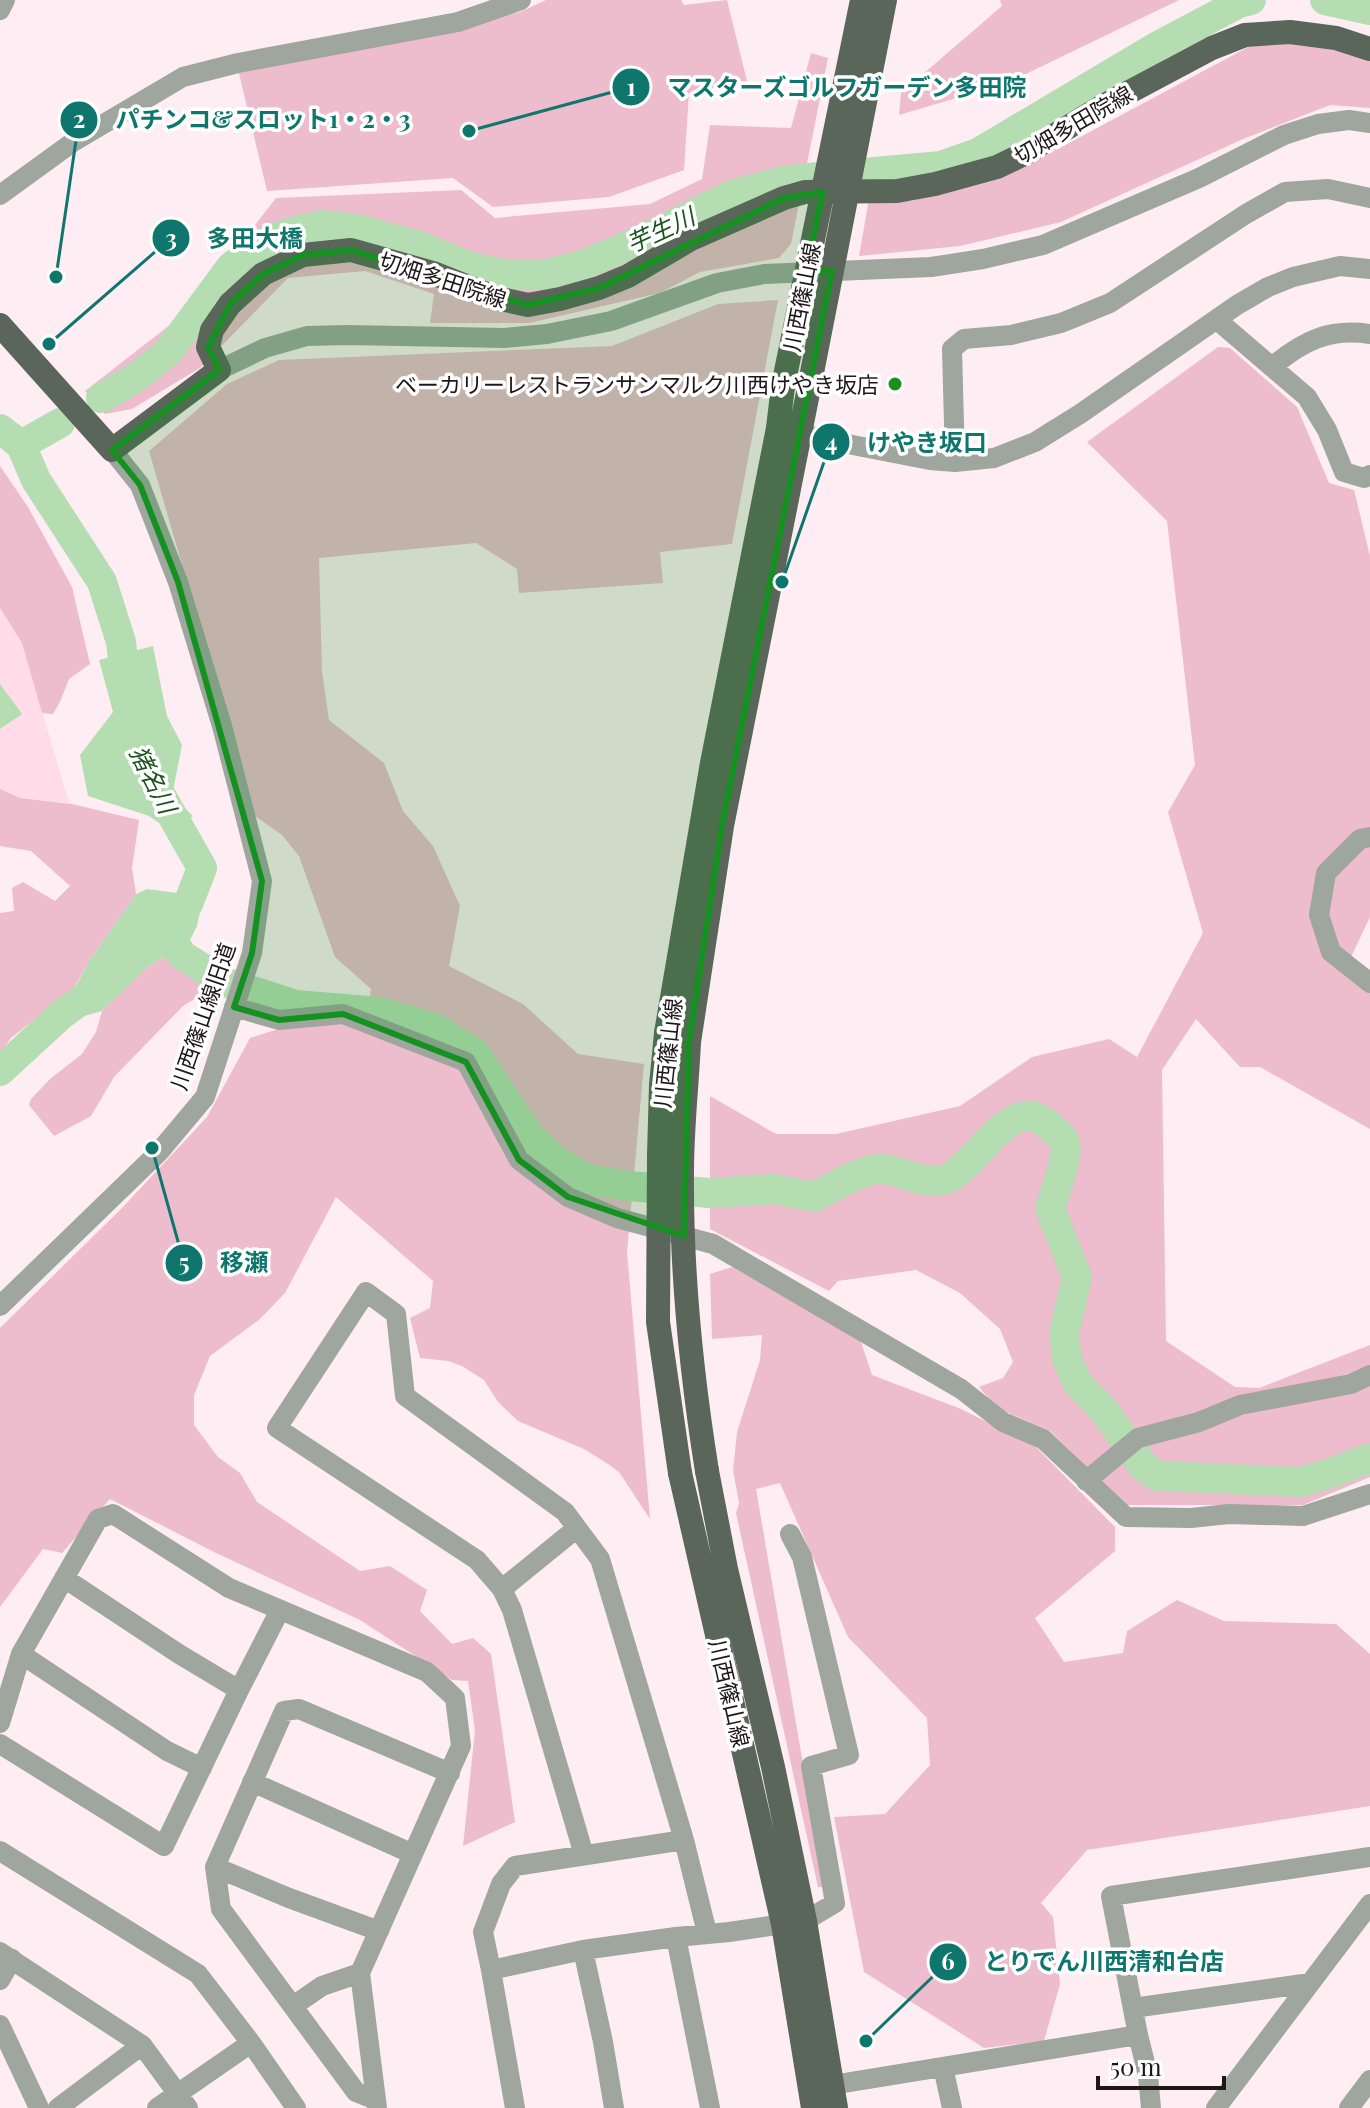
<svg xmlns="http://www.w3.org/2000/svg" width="1370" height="2108" font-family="'Playfair Display','Noto Sans JP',serif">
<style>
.built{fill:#ffdce8}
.green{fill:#edbccd}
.water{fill:#b4deb2}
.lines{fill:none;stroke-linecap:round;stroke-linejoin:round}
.river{stroke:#b4deb2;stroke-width:30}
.minor{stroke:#9ea69e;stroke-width:20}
.major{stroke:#596659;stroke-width:24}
.major-bridge{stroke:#596659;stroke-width:24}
.marked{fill:#149120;fill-opacity:0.2;stroke:#149120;stroke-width:6;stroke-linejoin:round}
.poi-dot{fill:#149120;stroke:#fff;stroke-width:3}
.labels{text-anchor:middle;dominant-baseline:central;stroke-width:7;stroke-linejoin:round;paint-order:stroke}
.street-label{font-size:22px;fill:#1f1619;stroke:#fff}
.poi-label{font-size:22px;fill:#1f1619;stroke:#fff;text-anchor:end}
.water-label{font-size:24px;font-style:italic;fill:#1b531c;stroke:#fff}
.leader{fill:none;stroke:#0f766e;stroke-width:3}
.callout-dot{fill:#0f766e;stroke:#fff;stroke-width:3}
.mark-label{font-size:24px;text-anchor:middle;font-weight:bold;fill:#fff}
.callout-label{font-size:24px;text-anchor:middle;font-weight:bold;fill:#0f766e;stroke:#fff;stroke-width:7;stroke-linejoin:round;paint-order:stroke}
</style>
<rect width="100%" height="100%" fill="#feeef3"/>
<path class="built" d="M0,608L22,643L69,803L20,798L0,789Z"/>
<path class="green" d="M546,0H681L684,5L727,0L747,81L689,93L684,170L609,197L493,207L453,178L267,191L238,69L411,37L520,12Z
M1000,0H1179L1007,83L899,115L901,93L1002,6Z
M1309,42L1370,60V108L1330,105L1243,139L1061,222L960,246L859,256L869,199L911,201L1006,172L1058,149L1250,46Z
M811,53L828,58L791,244L779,258L700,272L660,293L529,323H430L434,294L365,271L288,278L200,368L132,409L105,414L85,391L189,310L276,198L461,190L495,218L650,204L702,179L710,125L791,128Z
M778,300L732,544L660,552L663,583L519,593L517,569L476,543L319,558L322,671L329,720L384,763L403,811L433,846L460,906L449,966L523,1004L578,1054L644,1064L627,1252L650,1519L619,1472L608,1464L584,1449L518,1421L498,1402L484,1380L462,1366L448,1361L420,1358L410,1318L430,1308L433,1281L336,1197L285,1293L260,1319L210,1356L194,1395V1425L218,1457L240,1473L257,1502L360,1571L390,1566L427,1590L420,1611L452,1644L473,1638L491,1654L515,1822L463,1846L475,1730L468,1681L452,1680L360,1620L216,1553L110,1499L62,1553L43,1549L0,1607V1328L122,1208L207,1117L250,1038L350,1006L369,1003L371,989L335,957L299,856L282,835L255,816L149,451L227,384L279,360L612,346L718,304Z
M1218,347L1230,348L1297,407L1329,483L1354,490L1370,556V917L1351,957L1370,970V1129L1260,1067H1240L1196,1019L1162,1070L1166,1341L1235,1387L1259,1388L1370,1345V1477L1303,1505H1126L1050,1431L997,1408L979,1387L1003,1378L1013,1362L1000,1329L960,1293L916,1270L838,1281L829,1291L710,1229V1096L776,1134H836L960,1106L1032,1057L1109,1039L1137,1057L1203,933L1168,812L1195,765L1167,521L1087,442Z
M0,466L28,507L72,587L90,664L69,679L60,702L53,714L42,713L22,643L0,608Z
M0,789L20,798L72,804L139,820L132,868L136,894L88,963L74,988L11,1038L0,1054V913L14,911L12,888L23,882L55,901L70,886L31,851L0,846Z
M188,944L226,970L228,991L224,996C206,995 196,996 182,1007L114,1077L91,1116L54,1136L29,1105L31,1099L50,1079L82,1054L96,1032L102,1011L147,967Z
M732,1267L860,1339L872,1375L961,1409L1035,1446L1115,1527V1551L1035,1618L1064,1662L1123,1653L1127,1631L1177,1600L1224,1621L1336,1624L1370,1654V1806L1087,1850L1041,1903L1053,1917L1060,1984L1044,2041L984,2048L864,1972L834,1817L885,1814L930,1765L927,1718L848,1637L780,1483L756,1489L824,1887H818L736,1513L739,1503L733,1470L737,1432L760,1360L762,1335L712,1339L710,1274Z"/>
<path class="water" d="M153,646L167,716L182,745L173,791L174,798L193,816L172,832L149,816L88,796L80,755L113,712L99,660Z
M0,684L22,714L0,729Z
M147,889L177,893L201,906L197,926L188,944L147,967L102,1011L73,1019L70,997L88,963L136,894Z"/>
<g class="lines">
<path class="river" d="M1325,0L1370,10
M101,398L138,376L168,352L231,267L264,243L289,233L320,225L357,229L416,245L471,267L510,275L547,274L585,264L639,241L732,195L787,180L941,166L978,153L1158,46L1239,3L1251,0
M0,429L21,445L36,480L102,582L121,642L127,695
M21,445L60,423
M159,792L202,868L188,904L166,929
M165,930L183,956L225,982L296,1005L380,1012L434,1028L475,1053L529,1136L556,1161L588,1179L629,1186L709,1193L774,1189L814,1197C831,1188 857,1172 876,1169C896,1167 924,1186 943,1180C973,1170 1000,1112 1032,1116C1039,1117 1047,1124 1053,1129C1057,1132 1063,1137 1065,1143C1069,1156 1054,1194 1050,1209L1077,1277L1064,1334L1067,1359L1077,1382L1106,1413L1143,1466L1157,1476L1299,1482L1328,1474L1370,1458
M0,1071L61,1015L103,984"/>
<path class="minor" d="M0,10L5,0
M0,195L73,142L183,77L238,63L458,22L521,0
M1217,320L1307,397L1327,430L1344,472L1364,478L1370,475
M1273,366C1303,341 1329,328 1370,334
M219,370L265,348L307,336L348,335L504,338L547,334L611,321L717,283L764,274L931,267L983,259L1043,245L1199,178L1284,135L1318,124L1349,120L1370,123
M786,430L827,440L930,460L955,462L994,458L1035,442L1080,414L1237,305L1268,287L1293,277L1340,266L1370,269
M955,462L952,349L964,339L1011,335L1061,323L1110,303L1246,214L1285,192L1328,189L1370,198
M1370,837L1360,839L1326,873L1319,915L1331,952L1370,983
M234,1007L279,1020L343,1014L466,1062L519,1160L568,1197L617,1218L713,1244L961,1389L1003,1422L1043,1439L1126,1517L1191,1518L1229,1514L1303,1516L1370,1494
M0,1306L159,1152L205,1097L252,953L262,881L222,726L178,582L140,485L112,450
M1086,1481L1138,1438L1199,1422L1240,1405L1351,1384L1370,1375
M64,1578L179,1654L239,1690
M502,1589L577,1528
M21,1654L167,1751L202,1768
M0,1723L21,1654L98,1519L113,1514L229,1588L427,1672L455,1698L461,1746L360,1973L377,2108
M0,1744L164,1846L239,1690L280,1610
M252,1782L413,1854
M684,1840L707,1933
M0,1851L198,1974L251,2043L157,2108
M215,1867L289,1898L379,1931
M676,1937L729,1932L805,1921L835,1903L811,1766L849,1755L802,1557L790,1534
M583,1950L603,2042L614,2108
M0,1952L142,2045L188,2108
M491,1970L483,1932L501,1884L515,1866L684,1840L600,1559L565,1512L405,1396L396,1314L366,1292L277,1428L477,1560L502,1589L512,1610L584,1855
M0,1980L12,1959
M293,2006L322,1986L360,1973
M1133,2008L1310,1983
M0,2025L39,2108
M1138,2035L1148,2075L1151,2108
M251,2043L296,2108
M943,2067L952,2108
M832,2085L1138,2035L1111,1896L1370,1857
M376,2100L356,2092L221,1909L215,1867L284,1711L299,1709L450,1773
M58,2108L142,2045
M515,2108L491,1970L583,1950L676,1937L710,2108
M1216,2108L1370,1904
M1349,2108L1370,2080"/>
<path class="major" d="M0,325L112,450L219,370L208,347L212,330L230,304L263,274L303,255L351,250L433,273L496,298L528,305L560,299L599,288L628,276L691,239L784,198L805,192L897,191L935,184L997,167L1024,154L1103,106L1212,48L1245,35L1290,32L1336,38L1370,49
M666,1033L712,763L778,428L783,386
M689,1042L722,826L808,393
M707,1471L726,1569L773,1767L805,1921L836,2108
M680,1473L783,1924L813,2108"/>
<path class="major-bridge" d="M783,386L862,0
M808,393L885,0
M666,1033L661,1085L659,1155L658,1322L680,1473
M689,1042C687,1085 682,1128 682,1171C681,1271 691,1371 707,1471"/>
</g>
<path class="marked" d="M823,192L806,272L832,271L722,826L689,1042L684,1236L568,1197L519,1160L466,1062L343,1014L279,1020L234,1007L252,953L262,881L178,582L140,485L112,450L219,370L208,347L230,304L263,274L303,255L351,250L528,305L599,288L784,198Z"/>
<circle class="poi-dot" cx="895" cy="384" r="8"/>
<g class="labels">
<g class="street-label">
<text transform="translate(1073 124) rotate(-30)">切畑多田院線</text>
<text transform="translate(443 279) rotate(18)">切畑多田院線</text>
<text transform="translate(801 297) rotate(-79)">川西篠山線</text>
<text transform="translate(202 1016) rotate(-71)">川西篠山線旧道</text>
<text transform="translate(667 1053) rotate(-84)">川西篠山線</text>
<text transform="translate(730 1693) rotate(77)">川西篠山線</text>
</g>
<g class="poi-label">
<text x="879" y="384">ベーカリーレストランサンマルク川西けやき坂店</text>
</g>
<g class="water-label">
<text transform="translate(660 229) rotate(-25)">芋生川</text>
<text transform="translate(154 779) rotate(63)">猪名川</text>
</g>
</g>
<path class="leader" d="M469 131L631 87M56 277L79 120M49 344L171 238M782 582L831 442M152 1148L184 1263M866 2041L948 1962"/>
<g class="callout-dot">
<circle cx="469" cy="131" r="8"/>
<circle cx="56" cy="277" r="8"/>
<circle cx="49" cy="344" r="8"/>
<circle cx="782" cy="582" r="8"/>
<circle cx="152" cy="1148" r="8"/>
<circle cx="866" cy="2041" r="8"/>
<circle cx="631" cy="87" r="20"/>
<circle cx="79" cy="120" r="20"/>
<circle cx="171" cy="238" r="20"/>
<circle cx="831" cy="442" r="20"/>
<circle cx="184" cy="1263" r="20"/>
<circle cx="948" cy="1962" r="20"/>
</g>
<g class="mark-label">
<text x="631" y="96">1</text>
<text x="79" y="128">2</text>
<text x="171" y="247">3</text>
<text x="831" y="451">4</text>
<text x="184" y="1271">5</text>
<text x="948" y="1970">6</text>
</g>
<g class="callout-label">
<text x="847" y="96">マスターズゴルフガーデン多田院</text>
<text x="263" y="128">パチンコ&amp;スロット1・2・3</text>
<text x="255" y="247">多田大橋</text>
<text x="927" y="451">けやき坂口</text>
<text x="244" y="1271">移瀬</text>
<text x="1104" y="1970">とりでん川西清和台店</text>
</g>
<path d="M1098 2076v12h126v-12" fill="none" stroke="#1f1619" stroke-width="4"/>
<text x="1110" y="2076" font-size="24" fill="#1f1619" stroke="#ffffff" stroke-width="6" paint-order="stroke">50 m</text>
</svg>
